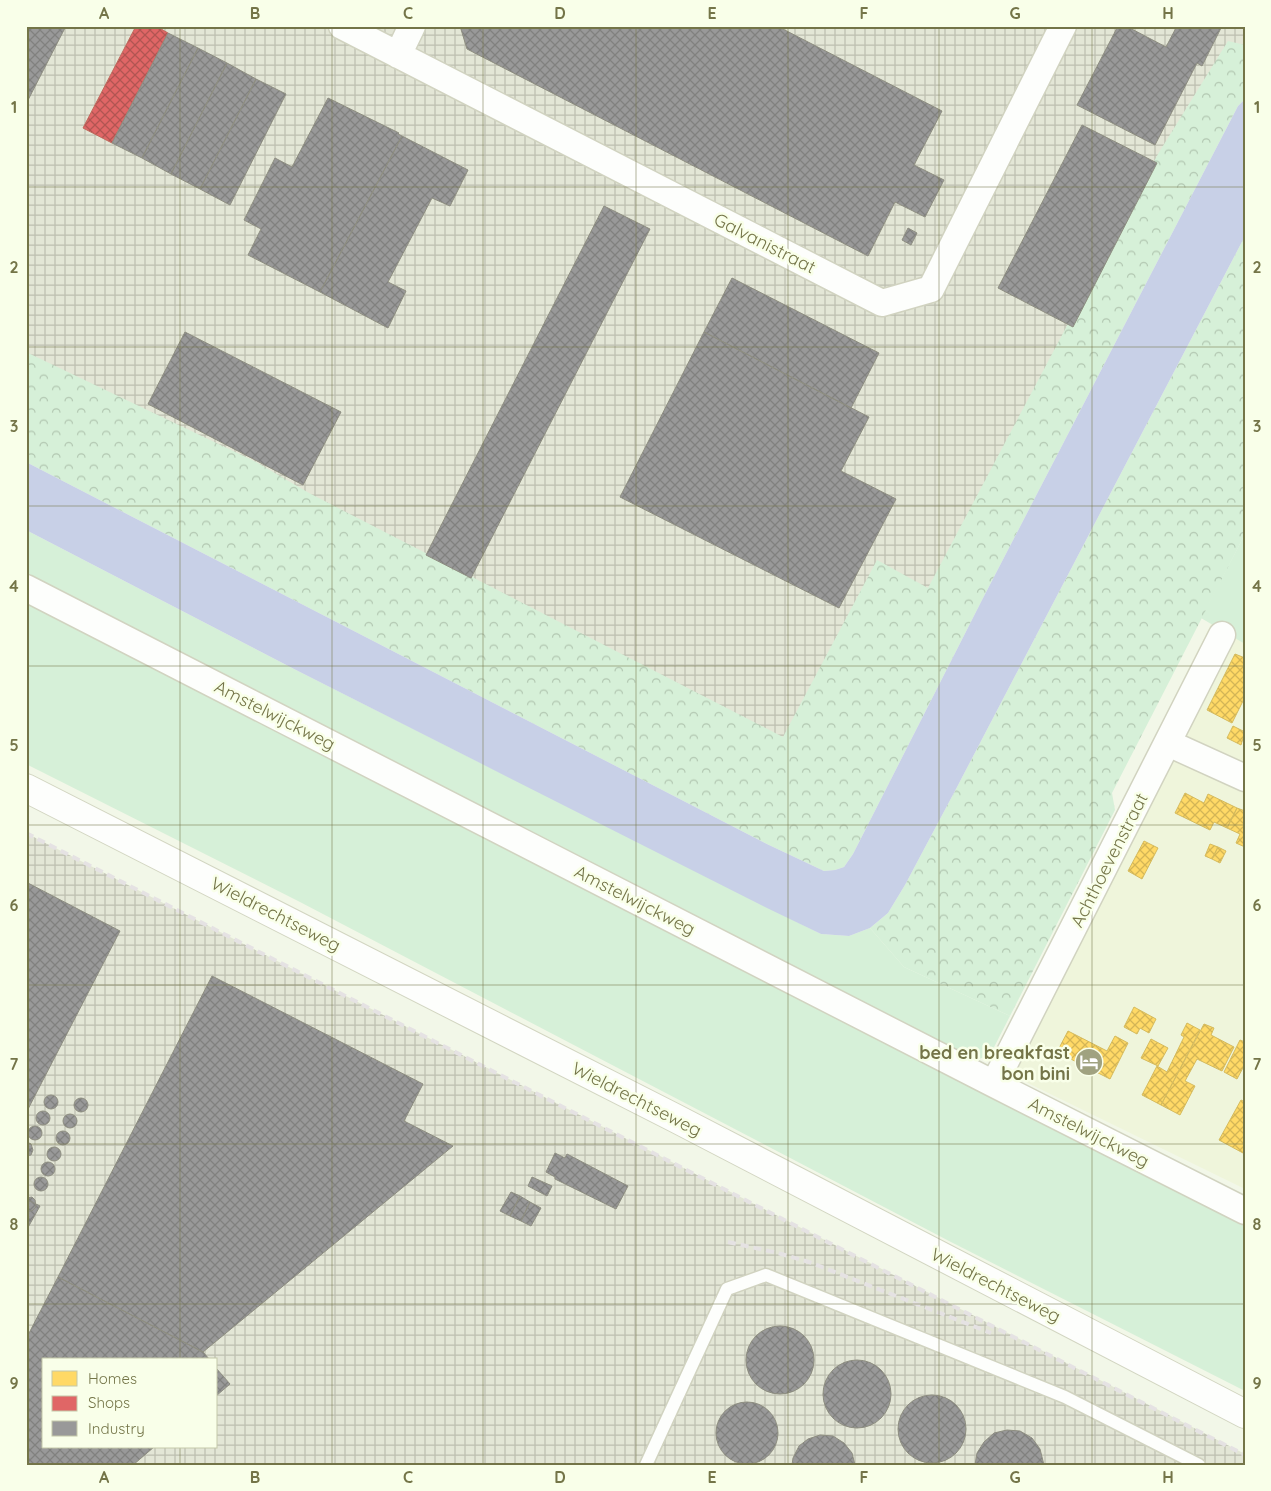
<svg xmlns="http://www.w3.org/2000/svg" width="1271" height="1491" font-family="Quicksand,sans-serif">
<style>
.residential{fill:#eff5db}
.industrial{fill:url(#industrial-grid);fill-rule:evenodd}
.grass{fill:#d6f0d8}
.forest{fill:url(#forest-crowns)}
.water{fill:#c8d0e7}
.homes{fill:url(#homes-cross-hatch);stroke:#d5bb5d}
.shops{fill:url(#shops-cross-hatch);stroke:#c06a5d}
.industry{fill:url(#industry-cross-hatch);stroke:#8e8e81}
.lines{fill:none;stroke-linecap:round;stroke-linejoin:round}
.lane-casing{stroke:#d1d3c0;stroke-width:15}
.street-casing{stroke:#d1d3c0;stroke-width:29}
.secondary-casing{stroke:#d2d5c1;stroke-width:30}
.lane{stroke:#fdfefc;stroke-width:12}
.street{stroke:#fdfefc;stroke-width:26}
.secondary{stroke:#fdfefc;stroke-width:28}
.rail{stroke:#e5e2e3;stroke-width:4;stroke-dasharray:8 5;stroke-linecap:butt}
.grid{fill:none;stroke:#747548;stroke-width:1;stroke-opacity:0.55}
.labels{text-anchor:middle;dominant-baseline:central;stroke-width:5;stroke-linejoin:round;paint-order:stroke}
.street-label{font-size:18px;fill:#747548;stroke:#f9ffe9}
.poi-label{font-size:18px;font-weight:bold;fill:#747548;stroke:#f9ffe9;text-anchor:end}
.neatline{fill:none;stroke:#747548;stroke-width:2}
.grid-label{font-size:16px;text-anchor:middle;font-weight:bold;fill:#747548}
</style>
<defs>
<pattern id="industrial-grid" width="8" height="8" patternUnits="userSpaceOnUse" patternTransform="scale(1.25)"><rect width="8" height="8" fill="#e3e6d6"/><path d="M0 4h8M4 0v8" fill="none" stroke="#bdbfb0"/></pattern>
<pattern id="forest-crowns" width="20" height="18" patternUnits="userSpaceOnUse" patternTransform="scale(1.25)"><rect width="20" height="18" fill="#d6f0d8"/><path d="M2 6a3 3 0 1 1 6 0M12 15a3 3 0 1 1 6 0" fill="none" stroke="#b2c7b1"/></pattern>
<pattern id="homes-cross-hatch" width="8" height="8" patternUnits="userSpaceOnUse" patternTransform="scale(1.25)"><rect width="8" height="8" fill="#ffd966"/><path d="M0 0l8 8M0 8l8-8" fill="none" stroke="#d3b556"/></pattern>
<pattern id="shops-cross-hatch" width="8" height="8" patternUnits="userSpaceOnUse" patternTransform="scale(1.25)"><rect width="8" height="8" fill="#e06666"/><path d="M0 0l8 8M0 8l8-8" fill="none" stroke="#b15552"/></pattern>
<pattern id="industry-cross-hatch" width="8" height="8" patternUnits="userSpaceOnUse" patternTransform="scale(1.25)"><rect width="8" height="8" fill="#999"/><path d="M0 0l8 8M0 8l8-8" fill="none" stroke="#81817f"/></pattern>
</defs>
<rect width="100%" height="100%" fill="#f2f7e8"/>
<path class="residential" d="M1215,616L1245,630V1189L991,1065Z"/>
<path class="industrial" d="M26,26H1245V53L841,797L26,384Z
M26,833L1245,1454V1465H26ZM44,1360H216V1447H44Z"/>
<path class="grass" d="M26,530L294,669L821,934L849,936L870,928L904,967L1010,1016L990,1055L976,1060L526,829L26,576Z
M1245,534V644L1201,618Z
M26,601L1245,1224V1391L949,1241L300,902L26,764Z"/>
<path class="forest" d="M1228,41L1245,45V99L1238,106L982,600L853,854L844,867L835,870L824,871L769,845L26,462V352L256,462L309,493L783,737L877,560L928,588L1158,154Z
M1245,236V534L1112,793L1115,810L1010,1016L904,967L870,928L888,913L905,885L956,789Z"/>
<path class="water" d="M1245,99V236L956,789L905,885L888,913L870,928L849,936L821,934L767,908L294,669L26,530V462L769,845L824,871L835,870L844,867L853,854L982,600L1238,106Z"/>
<path class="homes" d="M1235,654L1245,658V697L1232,723L1207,710Z
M1233,726L1245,732L1241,745L1227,738Z
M1185,793L1204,803L1208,794L1237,808L1227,828L1214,822L1210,830L1175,813Z
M1237,808L1245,811V847L1236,843L1240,834L1227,828Z
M1144,841L1158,848L1142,879L1128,871Z
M1210,844L1218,847L1212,859L1205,856Z
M1218,847L1226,851L1220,863L1212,859Z
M1134,1007L1156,1019L1149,1033L1140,1028L1137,1034L1124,1027Z
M1187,1023L1200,1030L1161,1105L1142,1095L1157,1066L1167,1072L1184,1037L1181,1035Z
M1204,1024L1214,1028L1211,1035L1234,1047L1222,1071L1197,1059L1185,1081L1195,1086L1180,1115L1161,1105Z
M1068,1031L1107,1051L1115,1036L1128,1043L1110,1079L1057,1052Z
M1151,1039L1168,1048L1158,1066L1141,1058Z
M1240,1040L1245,1042V1064L1237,1079L1224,1072Z
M1241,1100L1245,1102V1149L1243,1153L1219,1140Z"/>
<path class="shops" d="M136,26H156L168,33L112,143L83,128Z"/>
<path class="industry" d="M26,26H66L26,104Z
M460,26H777L942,111L914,165L944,180L925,217L895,202L868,256L467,49Z
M1118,26H1126L1166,47L1177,26H1222L1202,66L1197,63L1155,145L1077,105Z
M168,33L198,48L142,158L112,143Z
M198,48L227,63L171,174L142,158Z
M227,63L256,79L200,189L171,174Z
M256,79L286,94L230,205L200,189Z
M328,98L399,133L398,134L402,136L320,292L248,255L261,229L244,220L275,158L292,167Z
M1082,125L1157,163L1073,327L998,288Z
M402,136L468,170L450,206L432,198L388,282L406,291L388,328L320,292Z
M604,206L650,229L471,578L426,555Z
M908,228L917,233L911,245L902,240Z
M732,278L879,353L851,408L704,332Z
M185,332L341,412L303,485L148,404Z
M704,332L869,417L841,471L896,499L839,608L620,497Z
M26,882L120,931L26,1113Z
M212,976L423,1084L404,1121L453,1146L203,1352L58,1277Z
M44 1102a7 7 0 1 1 14 0a7 7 0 1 1-14 0Z
M74 1105a7 7 0 1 1 14 0a7 7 0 1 1-14 0Z
M36 1118a7 7 0 1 1 14 0a7 7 0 1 1-14 0Z
M63 1121a7 7 0 1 1 14 0a7 7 0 1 1-14 0Z
M28 1133a7 7 0 1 1 14 0a7 7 0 1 1-14 0Z
M56 1138a7 7 0 1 1 14 0a7 7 0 1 1-14 0Z
M27,1142L31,1144L33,1150L31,1155L26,1156Z
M47 1154a7 7 0 1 1 14 0a7 7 0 1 1-14 0Z
M555,1153L565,1158L567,1154L628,1186L616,1209L555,1179V1177L546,1172Z
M41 1169a7 7 0 1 1 14 0a7 7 0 1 1-14 0Z
M532,1177L552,1186L547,1196L528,1186Z
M34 1184a7 7 0 1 1 14 0a7 7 0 1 1-14 0Z
M511,1192L520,1196L510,1216L500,1211Z
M520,1196L530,1202L521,1221L510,1216Z
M32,1197L35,1200L36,1207L32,1211L27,1210L26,1198Z
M26,1199L40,1206L26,1231Z
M530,1202L541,1208L531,1226L521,1221Z
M58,1277L203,1352L210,1360H44V1447H154L133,1465H26V1339Z
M746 1360a34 34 0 1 1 68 0a34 34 0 1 1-68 0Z
M823 1394a34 34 0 1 1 68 0a34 34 0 1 1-68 0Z
M216,1368L230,1384L216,1396Z
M898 1429a34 34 0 1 1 68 0a34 34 0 1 1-68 0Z
M716 1433a31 31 0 1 1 62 0a31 31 0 1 1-62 0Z
M1007,1430L1020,1431L1032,1438L1040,1449L1044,1465H975L977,1453L984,1442L994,1433Z
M820,1435L833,1436L844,1443L852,1453L855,1465H792L793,1458L799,1446L808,1439Z"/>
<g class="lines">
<defs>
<path id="lane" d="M646,1465L727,1289L766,1275L1065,1397L1199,1465"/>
<path id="street" d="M342,26L882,303L931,289L1063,26
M398,55L412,26
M26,588L994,1084L1245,1211
M1168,743L1245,778
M994,1084L1222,635"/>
<path id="secondary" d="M26,788L675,1118L1245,1414"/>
</defs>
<use href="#lane" class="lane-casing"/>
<use href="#street" class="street-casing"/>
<use href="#secondary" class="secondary-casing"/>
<use href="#lane" class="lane"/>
<use href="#street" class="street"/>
<use href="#secondary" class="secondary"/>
<path class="rail" d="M26,833L1245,1455
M728,1242L778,1253L809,1262L991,1333"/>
</g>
<path class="grid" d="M180,26V1360M332,26V1465M483,26V1465M636,26V1465M788,26V1465M939,26V1465M1092,26V1465M26,187H1245M26,347H1245M26,506H1245M26,666H1245M26,825H1245M26,985H1245M26,1144H1245M26,1304H1245M180,1447V1465"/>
<defs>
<symbol id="hotel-disc" viewBox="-11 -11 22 22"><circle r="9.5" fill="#a0a280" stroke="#f9ffe9"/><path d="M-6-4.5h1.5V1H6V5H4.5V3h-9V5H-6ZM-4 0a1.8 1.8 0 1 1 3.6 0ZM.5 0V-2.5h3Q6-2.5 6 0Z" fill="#fff"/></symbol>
</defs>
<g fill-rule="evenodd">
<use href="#hotel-disc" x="1073" y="1046" width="32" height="32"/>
</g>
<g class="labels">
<g class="street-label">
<text transform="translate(765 243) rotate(27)">Galvanistraat</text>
<text transform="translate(275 715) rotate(27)">Amstelwijckweg</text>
<text transform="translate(1109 860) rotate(-63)">Achthoevenstraat</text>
<text transform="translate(635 900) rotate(27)">Amstelwijckweg</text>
<text transform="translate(276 914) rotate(27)">Wieldrechtseweg</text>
<text transform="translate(637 1099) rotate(27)">Wieldrechtseweg</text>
<text transform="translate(1089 1132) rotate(27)">Amstelwijckweg</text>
<text transform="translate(996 1285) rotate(27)">Wieldrechtseweg</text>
</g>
<g class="poi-label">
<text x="1070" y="1052">bed en breakfast<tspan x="1070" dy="21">bon bini</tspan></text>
</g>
</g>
<rect width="1271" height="1491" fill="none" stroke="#f9ffe9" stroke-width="55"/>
<rect x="42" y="1358" width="175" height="90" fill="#f9ffe9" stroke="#c4c8a9"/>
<rect x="52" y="1371" width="25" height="15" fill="#ffd966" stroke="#c4c8a9"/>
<text x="88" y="1384" font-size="15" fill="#747548">Homes</text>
<rect x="52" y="1396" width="25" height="15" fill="#e06666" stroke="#c4c8a9"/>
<text x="88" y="1408" font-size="15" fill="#747548">Shops</text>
<rect x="52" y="1421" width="25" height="15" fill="#999999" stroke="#c4c8a9"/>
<text x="88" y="1434" font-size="15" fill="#747548">Industry</text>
<rect x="28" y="28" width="1216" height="1436" class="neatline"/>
<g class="grid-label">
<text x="104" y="19">A</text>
<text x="255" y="19">B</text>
<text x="408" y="19">C</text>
<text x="560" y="19">D</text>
<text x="712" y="19">E</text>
<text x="864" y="19">F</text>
<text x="1015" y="19">G</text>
<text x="1168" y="19">H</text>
<text x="14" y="113">1</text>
<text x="1257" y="113">1</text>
<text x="14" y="273">2</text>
<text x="1257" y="273">2</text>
<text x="14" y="432">3</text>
<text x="1257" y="432">3</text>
<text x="14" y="592">4</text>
<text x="1257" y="592">4</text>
<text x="14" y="751">5</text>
<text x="1257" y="751">5</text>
<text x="14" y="911">6</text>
<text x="1257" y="911">6</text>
<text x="14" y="1070">7</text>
<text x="1257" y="1070">7</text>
<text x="14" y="1230">8</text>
<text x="1257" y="1230">8</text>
<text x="14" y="1389">9</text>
<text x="1257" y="1389">9</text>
<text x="104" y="1483">A</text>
<text x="255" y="1483">B</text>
<text x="408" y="1483">C</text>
<text x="560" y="1483">D</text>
<text x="712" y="1483">E</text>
<text x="864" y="1483">F</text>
<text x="1015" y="1483">G</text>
<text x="1168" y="1483">H</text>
</g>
</svg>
